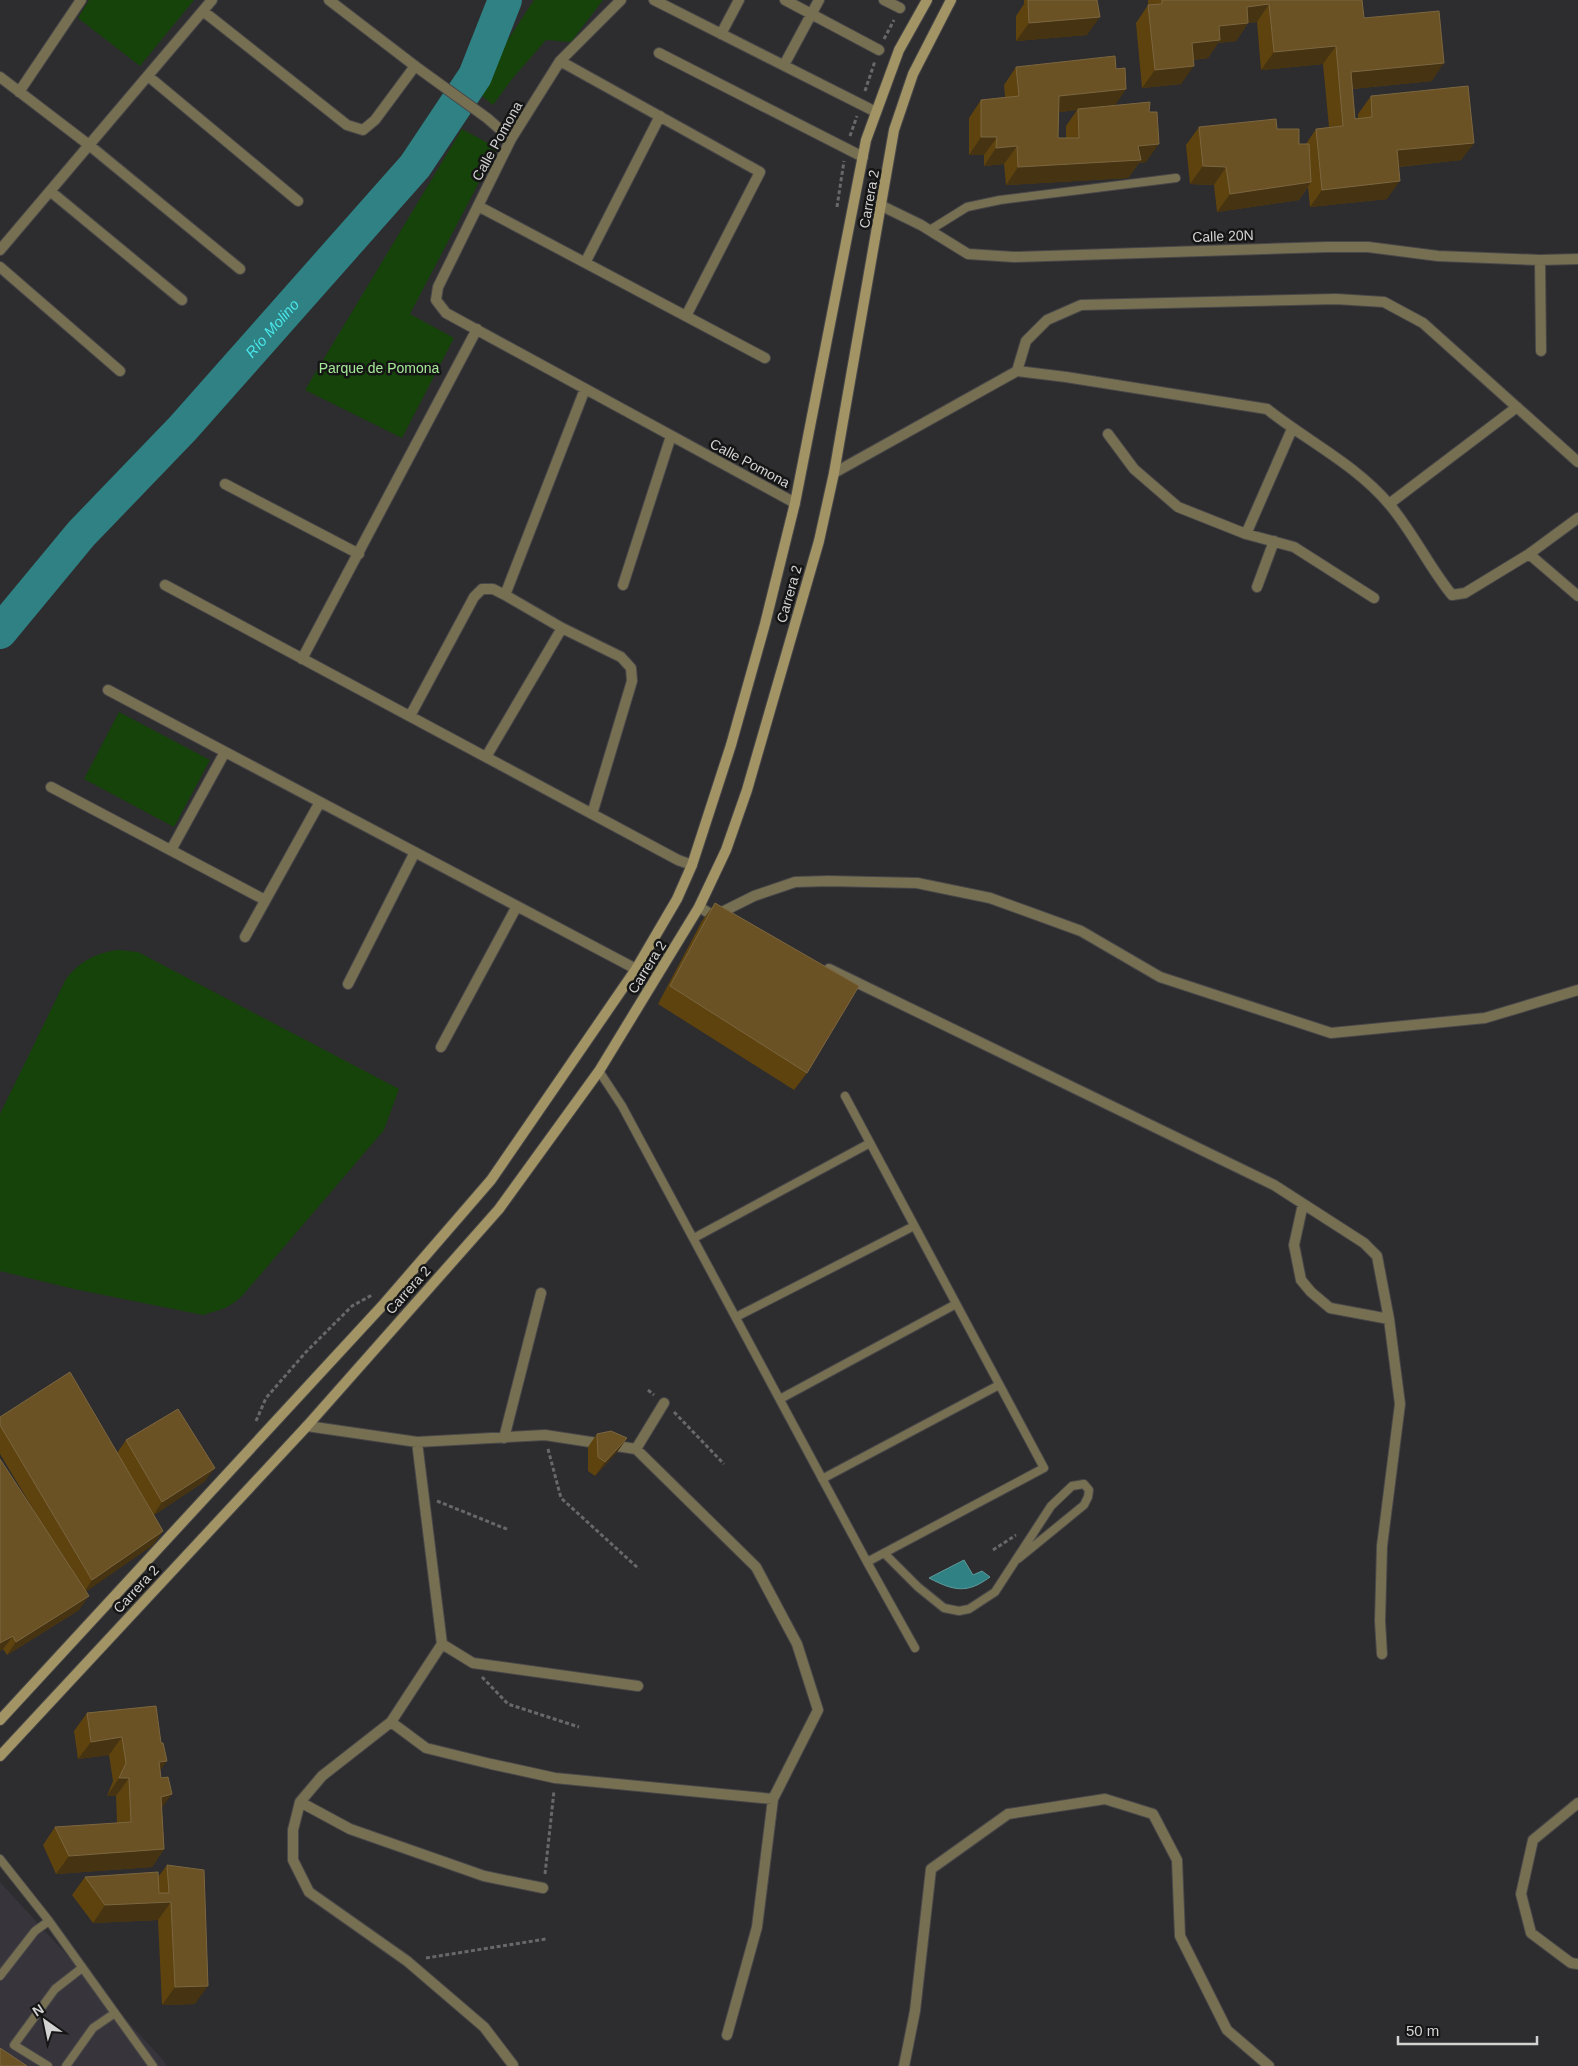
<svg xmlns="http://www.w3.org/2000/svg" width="1578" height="2066" font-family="Arial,sans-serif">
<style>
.built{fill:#38343c}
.green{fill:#16430a}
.water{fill:#2f8183;stroke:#609a9b}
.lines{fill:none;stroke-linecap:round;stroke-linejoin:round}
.river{stroke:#2f8183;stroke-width:34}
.service-casing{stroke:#484749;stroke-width:10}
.pedestrian-casing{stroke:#484749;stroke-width:12}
.minor-casing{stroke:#484749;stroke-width:12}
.secondary-casing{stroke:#484749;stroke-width:12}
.path{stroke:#686769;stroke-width:3;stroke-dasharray:4 2.5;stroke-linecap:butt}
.service{stroke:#776f52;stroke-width:8}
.pedestrian{stroke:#776f52;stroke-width:10}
.minor{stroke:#776f52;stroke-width:10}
.secondary{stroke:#a29465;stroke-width:10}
.wall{fill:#5e430f;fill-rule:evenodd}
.shaded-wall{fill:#453312}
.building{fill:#6a5224;stroke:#7b6640}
.labels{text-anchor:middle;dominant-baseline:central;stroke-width:5;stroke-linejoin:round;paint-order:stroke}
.street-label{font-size:14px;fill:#d3d3d4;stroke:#151516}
.park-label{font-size:14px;fill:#a5e897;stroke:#151516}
.water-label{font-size:15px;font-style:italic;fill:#49e6ea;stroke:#151516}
</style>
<rect width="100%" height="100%" fill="#2d2c2e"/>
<path class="built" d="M0,1882L163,2060L167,2066H0Z"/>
<path class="green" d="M89,0H194L140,66L78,18Z
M534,0H603L571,42L546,40L512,79L493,105L475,90Z
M462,129L497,148L410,314L454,338L402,438L305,390Z
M119,712L210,760L174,827L84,779Z
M118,950L138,952L399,1089L384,1130L243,1295C227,1310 221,1309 203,1315L74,1289L0,1271V1114L66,979C80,961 96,953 118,950Z"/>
<path class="water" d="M964,1560L973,1575L982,1571L990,1577C967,1594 954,1591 929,1578Z"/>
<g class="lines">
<path class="river" id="s1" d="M0,632L81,534L183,428L415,166L475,76L505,0"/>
<defs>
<path id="service" d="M930,230L967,207L1000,200L1176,178
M599,1071L622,1106L867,1562L915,1648
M845,1096L1044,1468L867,1562
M694,1238L870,1143
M736,1317L914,1226
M780,1399L956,1304
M822,1479L999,1385
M884,1553L918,1587L944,1608L959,1611L969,1609L995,1592L1051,1506L1072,1486L1084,1484L1089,1490L1088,1497L1084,1505L1018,1559
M0,1859L49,1921L153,2066
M0,1976L35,1931L49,1921
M48,2066L14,2045L55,1989L82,1968
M66,2066L93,2028L115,2013"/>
<path id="pedestrian" d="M415,66L487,118L511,139"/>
<path id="minor" d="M621,0L560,61L511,139L438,287L436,300L446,313L795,503
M654,0L876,112
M785,0L879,50
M884,0L900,8
M203,11L347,125L363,130L375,120L415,66L329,0
M721,34L739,0
M659,53L863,157
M560,61L760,172L686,316
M784,65L819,0
M148,76L298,201
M0,77L89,145L240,269
M19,92L81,0
M50,191L182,300
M478,206L765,358
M882,206L921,225L968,254L1014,257L1327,247H1368L1438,256L1540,260L1578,259
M0,250L212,0
M1540,260L1541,351
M586,261L660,116
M0,267L120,371
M1017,371L1026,341L1047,320L1081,305L1336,299L1384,302L1423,323L1578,462
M1108,434L1134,469L1178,507L1246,534L1294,547L1374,598
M834,473L1017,371L1066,377L1267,409C1307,441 1355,464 1389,504C1413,532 1429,567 1452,595L1465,593L1529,554L1578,518
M225,484L359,554
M1389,504L1517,407
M1246,534L1292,429
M1529,554L1578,596
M165,585L678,860L692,865
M623,585L671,436
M1257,587L1274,541
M505,595L585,389
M302,659L477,329
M108,690L636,969
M410,716L474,597L482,589H493L505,595L562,628L621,657L631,668L632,681L592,814
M486,757L562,628
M51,787L265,900
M171,850L225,752
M699,907L714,916L754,896L795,882L828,881L917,883L990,898L1081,931L1160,977L1331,1033L1485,1018L1578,990
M245,937L320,802
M829,969L1274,1185L1364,1243L1377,1256L1389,1319L1400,1404L1382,1546L1380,1621L1382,1654
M348,984L415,852
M441,1047L517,906
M1303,1204L1294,1245L1301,1280L1311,1292L1330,1308L1389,1319
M307,1426L417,1442L545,1435L636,1449L756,1567L797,1644L818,1710L773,1799L757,1927L727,2035
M504,1438L541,1293
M417,1442L442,1644L391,1722L322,1776L300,1802L293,1830V1860L309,1892L407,1961L484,2027L513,2065
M636,1449L664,1403
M442,1644L473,1663L638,1686
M391,1722L426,1748L491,1764L555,1778L773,1799
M300,1802L350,1829L484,1876L543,1888
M1578,1803L1533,1840L1521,1894L1531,1933L1571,1963L1578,1964
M904,2066L915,2011L931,1869L1008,1814L1105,1799L1153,1814L1177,1860L1180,1936L1227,2030L1269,2066"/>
<path id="secondary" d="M0,1720L382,1306L491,1180L636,969L677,899L692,865L731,745L765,624L795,503L866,140L899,50L927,0
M0,1756L307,1426L499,1209L599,1071L699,907L726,850L747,790L819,541L834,473L894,130L913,74L951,0"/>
</defs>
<use href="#service" class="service-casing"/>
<use href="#pedestrian" class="pedestrian-casing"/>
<use href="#minor" class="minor-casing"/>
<use href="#secondary" class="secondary-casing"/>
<path class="path" d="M884,39L894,20
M865,91L875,61
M850,136L857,116
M837,207L844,161
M648,1390L654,1395
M674,1412L724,1464
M256,1421L266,1398L305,1353L352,1306L372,1295
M548,1449L561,1498L639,1569
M437,1501L509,1530
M993,1550L1016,1535
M482,1677L508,1704L579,1727
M545,1874L554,1791
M426,1958L546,1939"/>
<use href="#service" class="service"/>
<use href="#pedestrian" class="pedestrian"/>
<use href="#minor" class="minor"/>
<use href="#secondary" class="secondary"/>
</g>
<path class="wall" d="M1024,0H1097L1087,35L1016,41V16L1024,4Z
M1148,0H1362L1364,18L1432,81L1352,89L1355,119L1358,118V114L1371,96L1474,143L1461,160L1398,167L1387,199L1310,207L1308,187L1299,200L1217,212L1214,185L1190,184L1186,145L1199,127L1277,129L1299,144H1306L1316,129L1329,127L1323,64L1261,70L1257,22L1248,23L1236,41L1218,43L1208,58L1193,60L1181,84L1142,88L1136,23L1148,5Z
M1016,67L1116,69L1126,89L1114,105L1149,112L1146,162L1139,163L1128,178L1006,185L1004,164L984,166V155H969V118L981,100L1005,97L1004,85ZM1077,110L1066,126V138H1058V112Z
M715,903L807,1073L794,1090L658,1004L702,921Z
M0,1417L117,1453L126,1440L205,1481L154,1515L163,1531L153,1545L86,1591L79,1610L7,1655L3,1649L0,1651V1459L36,1514L0,1454Z
M597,1434L627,1438L617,1452L595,1476L588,1471V1447Z
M156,1706L164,1849L152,1867L56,1874L43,1845L55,1827L117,1823L116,1796H107L113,1781L109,1755L78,1759L74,1731L87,1713Z
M167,1865L195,2004L162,2005L158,1920L93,1923L72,1895L85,1877H158Z"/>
<path class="shaded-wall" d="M1269,4L1257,22L1234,25L1247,7Z
M1100,17L1087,35L1016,41L1029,23Z
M1248,23L1236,41L1218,43L1208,58L1179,61L1192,43L1219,26Z
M1336,46L1323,64L1261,70L1274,52Z
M1444,63L1432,81L1340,90L1351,72Z
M1194,66L1181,84L1142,88L1155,70Z
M1126,89L1114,107L1078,109L1077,110L1046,114L1059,96Z
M981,137H997L984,155H969Z
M1474,143L1461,160L1384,168L1397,150Z
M1159,144L1146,162L1139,163L1128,178L1006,185L1018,167L1138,146Z
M1017,146L1004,164L984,166L996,148Z
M1203,166L1226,167L1214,185L1190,184Z
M1400,181L1387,199L1310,207L1322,190Z
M1311,182L1299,200L1217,212L1230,194Z
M627,1438L617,1452L595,1476L605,1462Z
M215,1468L205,1481L153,1516L162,1502Z
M163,1531L153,1545L83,1594L92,1580Z
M89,1596L79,1610L7,1655L16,1642Z
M13,1636L3,1649L0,1651V1643Z
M122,1737L109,1755L78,1759L91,1742Z
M167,1761L154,1779L159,1762Z
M119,1778H129L116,1796H107Z
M172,1794L159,1812L161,1797Z
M164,1849L152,1867L56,1874L69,1856Z
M171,1902L158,1920L93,1923L105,1905Z
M208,1986L195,2004L162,2005L175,1987Z"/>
<path class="building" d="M1028,0H1097L1100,17L1029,23Z
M1162,0H1362L1364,18L1439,11L1444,63L1351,72L1355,119L1372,117L1371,96L1468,86L1474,143L1397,150L1400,181L1322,190L1316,129L1343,126L1336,46L1274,52L1269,4L1247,7L1248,23L1219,26L1220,40L1192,43L1194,66L1155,70L1148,5L1162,4Z
M1115,56L1116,69L1125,68L1126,89L1059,96L1058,138H1079L1078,109L1150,102L1149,112H1157L1159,144L1138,146L1141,160L1018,167L1017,146L996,148L997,137H981V100L1019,96L1016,67Z
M1276,119L1277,129H1299V144H1309L1311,182L1230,194L1226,167L1203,166L1199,127Z
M715,903L859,986L807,1073L670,986Z
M70,1372L163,1531L92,1580L0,1425V1417Z
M178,1409L215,1468L162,1502L126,1440Z
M611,1431L627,1438L605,1462L598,1457L597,1434Z
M0,1459L89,1596L16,1642L13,1636L0,1643Z
M156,1706L161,1743H163L167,1761L159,1762L161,1778L168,1777L172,1794L161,1797L164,1849L69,1856L55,1827L131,1822L129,1778H119L126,1763L122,1737L91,1742L87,1713Z
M167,1865L204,1870L208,1986L175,1987L171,1902L105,1905L85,1877L158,1872L159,1893H169Z
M0,2048L27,2066H0Z"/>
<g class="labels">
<g class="street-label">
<text transform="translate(497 141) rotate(-61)">Calle Pomona</text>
<text transform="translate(869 199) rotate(-80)">Carrera 2</text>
<text transform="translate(1223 236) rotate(-2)">Calle 20N</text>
<text transform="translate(750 463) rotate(28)">Calle Pomona</text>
<text transform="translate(789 594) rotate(-74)">Carrera 2</text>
<text transform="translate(647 967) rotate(-58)">Carrera 2</text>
<text transform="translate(408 1290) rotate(-48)">Carrera 2</text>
<text transform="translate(136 1589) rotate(-47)">Carrera 2</text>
</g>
<g class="park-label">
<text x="379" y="368">Parque de Pomona</text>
</g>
<g class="water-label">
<text stroke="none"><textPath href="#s1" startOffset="408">Río Molino</textPath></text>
</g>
</g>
<g transform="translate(45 2021) rotate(327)" stroke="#151516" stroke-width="4" paint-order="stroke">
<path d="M0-4L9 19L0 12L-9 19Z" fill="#d3d3d4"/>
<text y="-8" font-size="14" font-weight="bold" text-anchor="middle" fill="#d3d3d4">N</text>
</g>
<path d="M1398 2036v8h139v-8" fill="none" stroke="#d3d3d4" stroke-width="2.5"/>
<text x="1406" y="2036" font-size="15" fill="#d3d3d4" stroke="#151516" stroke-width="4" paint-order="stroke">50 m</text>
</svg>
